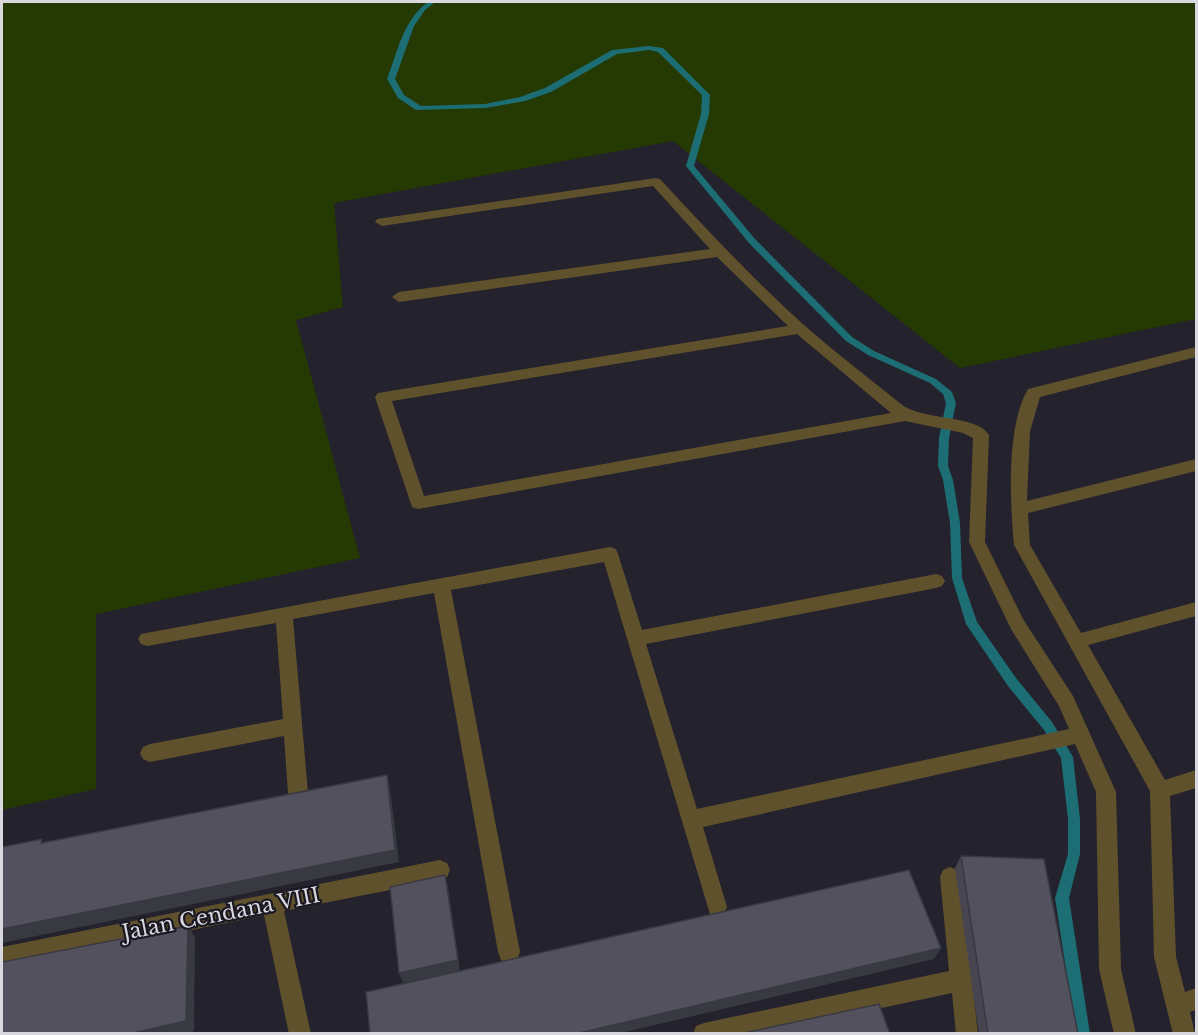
<svg xmlns="http://www.w3.org/2000/svg" width="1198" height="1035" font-family="'Libre Baskerville',serif">
<style>
.green{fill:#253a02}
.lines{fill:none;stroke-linecap:round;stroke-linejoin:round}
.stream{fill:#1d6e74;fill-rule:evenodd}
.minor{fill:#60512d;fill-rule:evenodd}
.wall{fill:#474650}
.shaded-wall{fill:#393941}
.building{fill:#52515d;stroke:#393941;stroke-width:1.5}
.labels{text-anchor:middle;dominant-baseline:central;stroke-width:4.5;stroke-linejoin:round;paint-order:stroke}
.near-street-label{font-size:21px;fill:#d9d8df;stroke:#1a1923}
</style>
<rect width="100%" height="100%" fill="#24222c"/>
<path class="green" d="M2,2H1196V319L960,368L673,141L334,203L343,307L296,320L360,558L96,614V789L2,810Z"/>
<g class="lines">
<path class="stream" d="M428,2H435L425,10L414,26L395,79L404,95L421,106L485,104L520,97L545,88L612,50L649,46L663,48L710,95L709,114L694,166L755,239L852,337L874,351L936,379L952,392L956,403L949,438L948,466L953,480L960,523L962,578L977,622L1016,678L1052,722L1073,757L1080,819V854L1069,898L1090,1034H1076L1055,898L1068,854V819L1061,758L1044,730L1008,686L966,624L952,578L950,523L943,480L938,466L939,438L946,403L943,394L930,383L868,355L846,341L749,243L686,166L701,114L702,95L658,52L649,50L617,54L551,92L525,101L485,108L416,110L398,98L387,79C398,51 403,20 428,2Z"/>
<path class="minor" d="M656,178L660,179C707,230 754,280 805,326C836,353 869,378 901,404C921,421 977,414 989,435L985,542L1023,619L1073,696L1116,792L1121,969L1136,1034H1114L1099,969L1096,792L1075,744L703,827L727,907L724,914L717,917L710,914L604,562L451,590L520,952L517,960L509,963L501,960L498,952L434,593L293,619L308,793L305,799L298,802L291,799L288,793L284,736L150,762L143,759L140,753L143,747L150,744L283,719L276,623L147,646L141,644L138,639L141,634L610,547L616,549L618,554L642,630L936,574L942,576L945,581L942,586L936,588L646,644L697,809L1069,729L1059,706L1011,629L969,542L973,438L963,433L905,421L418,509L412,507L375,397L378,393L788,326L717,257L399,302L392,297L399,292L710,249L653,186L382,226L375,222L377,219ZM797,334L891,413L424,496L392,401Z
M1196,347V357L1040,397L1030,431L1027,501L1196,459V471L1028,513L1030,545L1081,633L1196,602V616L1088,645L1165,780L1196,770V788L1170,796L1176,957L1185,992L1196,988V1010L1190,1012L1195,1034H1173L1154,957L1150,791L1014,545C1010,502 1006,427 1028,389Z
M440,860L447,863L450,870L447,877L440,880L284,911L311,1034H289L264,915L2,969V947Z
M950,867L957,870L960,877L978,1034H956L952,993L759,1034H693L696,1026L704,1023L949,971L940,877L943,870Z"/>
</g>
<path class="wall" d="M961,856L1078,1034H979L955,868Z"/>
<path class="shaded-wall" d="M387,775L390,788L399,862L2,943V929Z
M445,875L448,887L460,971L403,983L399,973Z
M188,926L195,937L194,1031L183,1034H128Z
M941,948L934,959L617,1034H575Z"/>
<path class="building" d="M387,775L395,850L2,929V847L42,839L41,843Z
M961,856L1044,859L1078,1034H988Z
M909,870L941,948L575,1034H370L366,992Z
M445,875L458,960L399,973L390,887Z
M188,926L186,1021L128,1034H2V962Z
M879,1004L890,1034H739Z"/>
<g class="labels">
<g class="near-street-label">
<text transform="translate(221 914) rotate(-11)">Jalan Cendana VIII</text>
</g>
</g>
<rect width="1198" height="1035" fill="none" stroke="#d9d8df" stroke-width="6"/>
</svg>
